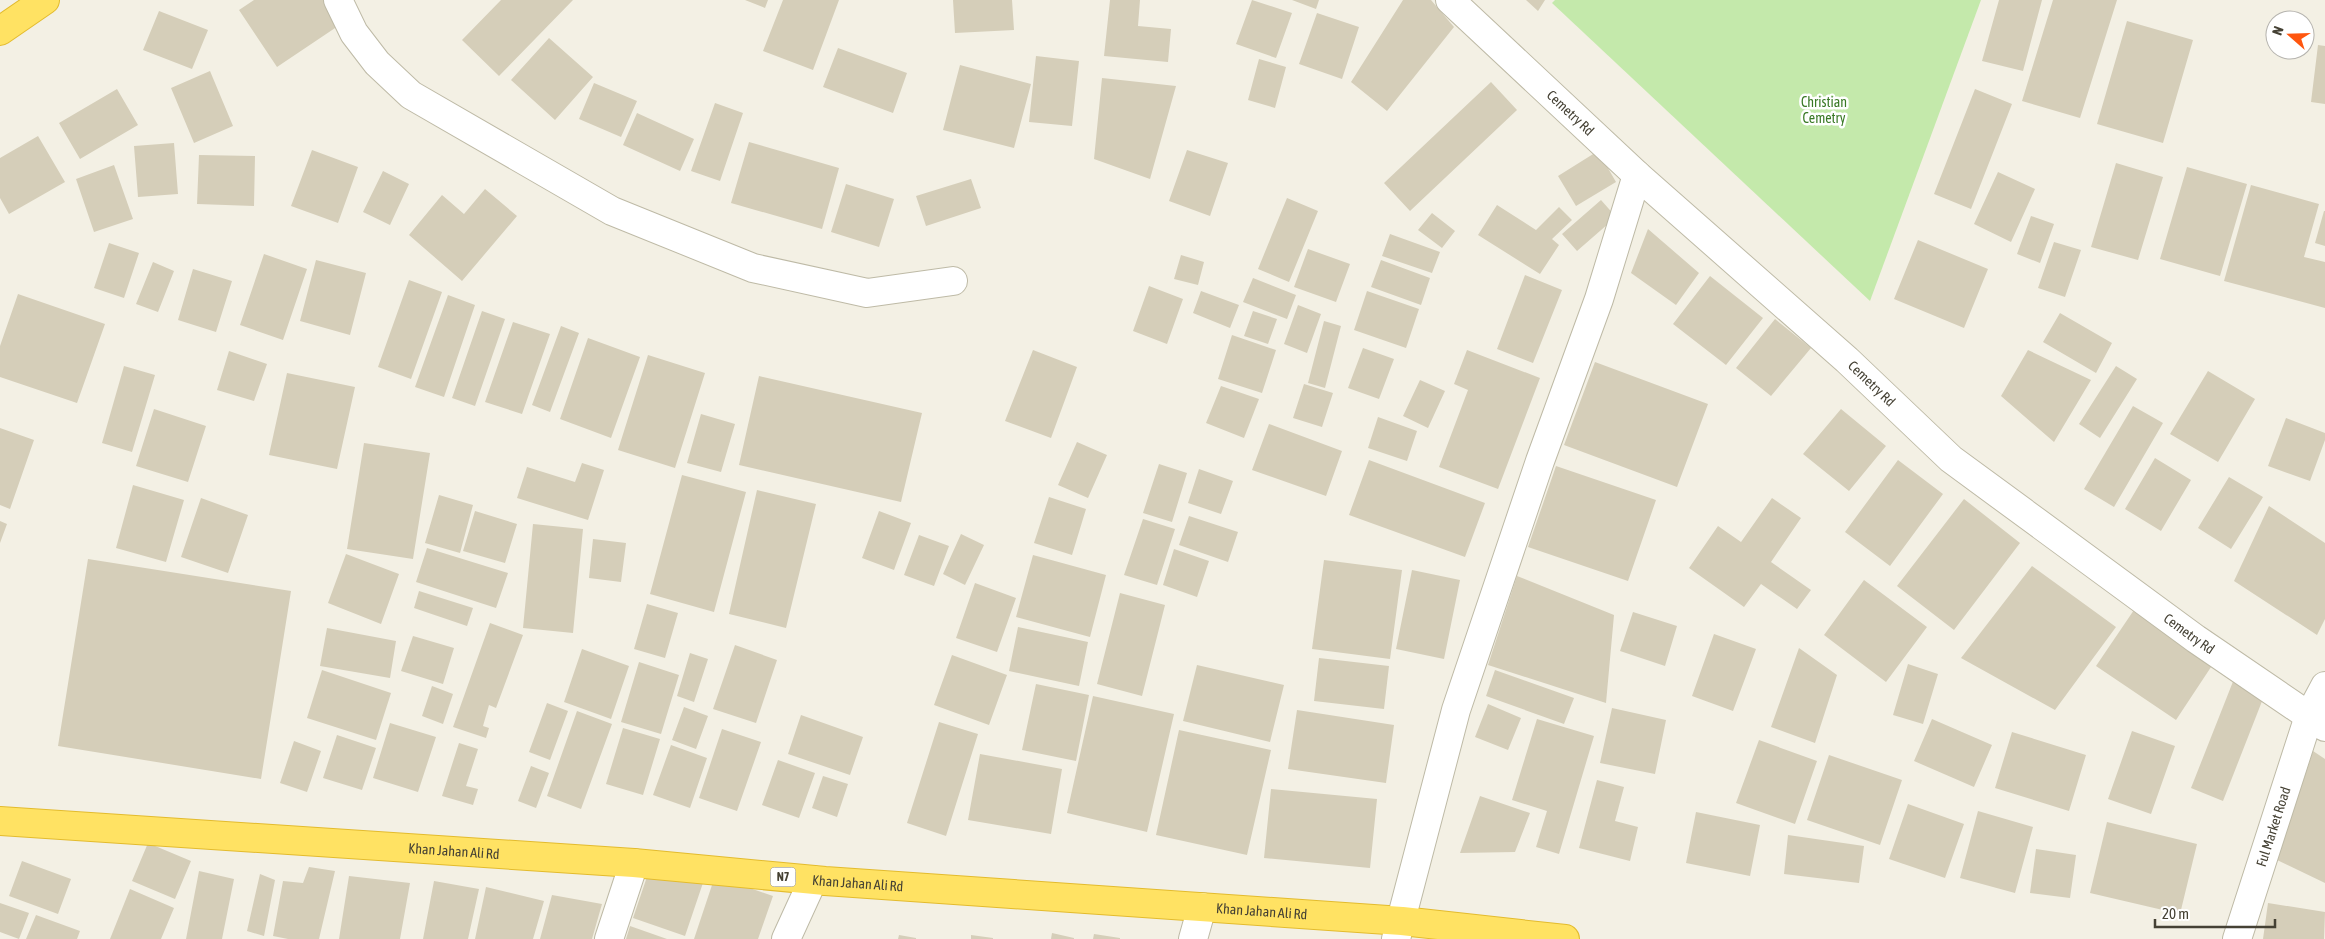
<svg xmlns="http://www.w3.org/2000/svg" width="2325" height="939" font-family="'Asap Condensed',sans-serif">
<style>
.green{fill:#c4e9ab}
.building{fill:#d5ceb9}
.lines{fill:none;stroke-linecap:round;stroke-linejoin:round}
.minor-casing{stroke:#bebaa6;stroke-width:30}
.highway-casing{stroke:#e3bb2e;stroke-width:30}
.minor{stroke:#fff;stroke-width:28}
.highway{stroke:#ffe263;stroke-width:28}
.labels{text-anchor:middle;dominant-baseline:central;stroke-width:5;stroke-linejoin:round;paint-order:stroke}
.shield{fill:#fff;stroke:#7d7a71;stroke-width:1}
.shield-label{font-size:12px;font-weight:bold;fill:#454134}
.park-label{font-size:14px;fill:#397925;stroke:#fff}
.street-label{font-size:14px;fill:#454134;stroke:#fff}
</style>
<rect width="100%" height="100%" fill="#f3f0e4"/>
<path class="green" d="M1555,0H1981L1870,301L1552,3Z"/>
<path class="building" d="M254,0H334L347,20L277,67L239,10Z
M501,0H573L499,76L462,40Z
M745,0H768L765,8Z
M783,0H839L813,70L763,51Z
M953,0H1012L1014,30L955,33Z
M1110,0H1140L1138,26L1171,29L1168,62L1104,56Z
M1252,0L1292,13L1276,58L1236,44Z
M1292,0H1319L1316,9Z
M1403,0H1431L1454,27L1387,111L1351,82Z
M1526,0H1545L1538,11Z
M1999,0H2042L2023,71L1982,61Z
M2053,0H2117L2080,118L2022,101Z
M159,11L208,30L192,69L143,50Z
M1317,13L1359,27L1342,79L1299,64Z
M2127,21L2193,40L2163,143L2097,124Z
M549,38L593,77L555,120L511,80Z
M2318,45L2325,46V104L2311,102Z
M838,48L907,73L893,113L823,87Z
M1036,56L1079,61L1072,126L1029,122Z
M1259,59L1286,67L1275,108L1248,100Z
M960,65L1031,84L1014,148L943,130Z
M210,71L233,126L194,143L171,88Z
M1102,78L1176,86L1150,179L1094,159Z
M1491,82L1517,110L1410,211L1384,183Z
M594,83L637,101L621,137L579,119Z
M117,89L138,125L80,159L59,123Z
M1975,89L2012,104L1971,209L1934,194Z
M715,103L743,113L720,181L691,171Z
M637,113L694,139L680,171L623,145Z
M38,136L65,182L9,214L0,198V158Z
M749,142L839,168L822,229L731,203Z
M174,143L178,194L138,197L134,146Z
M312,150L358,167L338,223L291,206Z
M1187,150L1228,163L1210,216L1169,201Z
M1598,151L1616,182L1576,206L1558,176Z
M199,155L255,156L254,206L197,204Z
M2116,163L2163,177L2138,260L2091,247Z
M114,165L133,219L94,232L76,179Z
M2187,167L2247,184L2220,276L2160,259Z
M383,171L409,184L390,225L363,212Z
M1998,172L2035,189L2011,242L1974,224Z
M971,179L981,208L926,226L916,196Z
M846,184L894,199L879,247L831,232Z
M2251,185L2319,204L2304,257L2325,262V308L2224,281Z
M485,189L517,216L462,281L409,235L442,195L464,214Z
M1287,198L1318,211L1289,282L1258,269Z
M1601,200L1616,217L1577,251L1562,234Z
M1497,205L1536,230L1559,207L1572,220L1552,239L1559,245L1540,274L1478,235Z
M2324,211H2325V246L2315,243Z
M1432,213L1455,231L1442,248L1418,230Z
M2031,216L2054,224L2040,263L2017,254Z
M1648,229L1699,273L1676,305L1631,273Z
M1390,234L1440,252L1432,273L1382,256Z
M1918,240L1988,269L1964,328L1894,299Z
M2054,242L2081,250L2065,297L2038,288Z
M109,243L139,253L124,298L94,288Z
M1308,249L1350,264L1336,302L1294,287Z
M264,254L307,269L283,340L240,325Z
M1181,255L1204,262L1198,285L1174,279Z
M316,260L366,273L350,335L300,321Z
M1381,260L1430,278L1421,305L1371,287Z
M153,262L174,271L158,312L136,304Z
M193,269L232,281L216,332L178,320Z
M1525,275L1562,290L1533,363L1497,349Z
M1710,276L1763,318L1726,365L1673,324Z
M1253,278L1296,295L1287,319L1243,302Z
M409,280L442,292L411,379L378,367Z
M1149,286L1183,299L1167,344L1133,331Z
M1201,291L1239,305L1230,328L1193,313Z
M1367,291L1419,309L1406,348L1354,330Z
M18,294L105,324L77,403L0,377V346Z
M448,295L475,305L444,397L415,387Z
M1298,305L1321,314L1307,353L1284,344Z
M482,311L505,319L475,406L452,398Z
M1253,311L1277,319L1268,344L1244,336Z
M2060,313L2112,343L2096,373L2043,342Z
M1775,319L1811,348L1771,396L1736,368Z
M1324,321L1341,326L1325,388L1308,383Z
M513,322L550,334L522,414L485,402Z
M561,326L579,333L550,412L532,405Z
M1232,335L1276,350L1262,393L1218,379Z
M588,338L640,357L611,438L560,419Z
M1363,348L1394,359L1379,399L1348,388Z
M1033,350L1077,367L1051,438L1005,421Z
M1467,350L1540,378L1498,489L1439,467L1468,390L1454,384Z
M2028,350L2091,380L2054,442L2001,396Z
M229,351L267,364L254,401L217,390Z
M648,355L705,373L675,468L618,450Z
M1595,362L1708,404L1677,487L1564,445Z
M124,366L155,375L132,452L102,443Z
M2116,366L2137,379L2100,438L2079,424Z
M2208,371L2255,399L2218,462L2170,434Z
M287,373L355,387L337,469L269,455Z
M759,376L922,413L901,502L739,465Z
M1420,380L1445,391L1428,428L1403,416Z
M1304,384L1333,393L1322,427L1293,418Z
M1221,386L1259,399L1244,438L1206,423Z
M2133,406L2163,423L2114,507L2084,489Z
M154,409L206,426L188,482L136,466Z
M1841,409L1886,446L1849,491L1803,454Z
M701,414L735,424L721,472L687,463Z
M1378,417L1417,431L1407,461L1368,448Z
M2286,418L2325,433V440L2310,481L2268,466Z
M1269,424L1342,451L1326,496L1252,470Z
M0,428L34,440L10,509L0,505Z
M1077,442L1107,455L1088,498L1058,485Z
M364,443L430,453L413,559L347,549Z
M2155,458L2191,480L2161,531L2125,509Z
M1369,460L1485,503L1465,557L1349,515Z
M1898,460L1943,494L1890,566L1845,532Z
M582,463L604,470L588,520L517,498L527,467L575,482Z
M1159,464L1187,473L1172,522L1143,513Z
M1556,466L1656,500L1628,581L1528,547Z
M1199,469L1233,481L1221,514L1188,503Z
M682,475L746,492L714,612L650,594Z
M2229,477L2263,497L2231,549L2198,528Z
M133,485L184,500L166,562L116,548Z
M757,490L816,504L786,628L729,614Z
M439,495L473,505L460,553L425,543Z
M1049,497L1086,509L1072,555L1034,543Z
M201,498L248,515L228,573L181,557Z
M1772,498L1801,518L1771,562L1811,590L1797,609L1761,584L1744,607L1689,568L1718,526L1741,542Z
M1964,499L2020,543L1954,630L1897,586Z
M2269,506L2325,543V619L2317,635L2234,581Z
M475,511L517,524L505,563L463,551Z
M879,511L911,523L894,570L862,558Z
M1189,516L1238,532L1228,562L1179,545Z
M1143,519L1175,529L1157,585L1124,575Z
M0,521L7,524L0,543Z
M533,524L583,529L573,633L523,628Z
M961,534L984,545L965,585L943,574Z
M919,535L949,546L934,586L904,575Z
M593,539L626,543L621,582L589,578Z
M427,548L508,573L496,608L416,582Z
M1174,549L1209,561L1197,597L1163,585Z
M346,554L399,574L381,624L328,603Z
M1033,555L1106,575L1090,637L1016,617Z
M88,559L291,591L261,779L58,746Z
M1324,560L1402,570L1390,659L1312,649Z
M2032,566L2116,627L2055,710L1961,658Z
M1412,570L1460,580L1444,659L1396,649Z
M1517,576L1614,615L1606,703L1488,665Z
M1864,580L1927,627L1886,682L1824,635Z
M975,583L1016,598L997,652L956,638Z
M419,591L473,608L467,626L414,608Z
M1120,593L1165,605L1142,696L1097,684Z
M647,604L678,613L665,658L634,649Z
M2136,607L2215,661L2176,720L2096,666Z
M1633,612L1677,626L1665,666L1620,651Z
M490,623L523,635L496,708L489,705L483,726L489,728L486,738L453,727Z
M1018,627L1088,642L1079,686L1009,671Z
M327,628L396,641L390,678L320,666Z
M1714,634L1756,649L1733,711L1692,696Z
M413,636L454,648L443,684L401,671Z
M735,645L777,660L756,723L713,709Z
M1799,648L1837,675L1815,743L1771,727Z
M582,649L629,666L611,719L564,702Z
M690,653L708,659L694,702L677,696Z
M952,655L1007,675L989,725L934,705Z
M1319,658L1389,666L1384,709L1314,701Z
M639,662L679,675L661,734L621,722Z
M1908,664L1938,674L1923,724L1893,715Z
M1197,665L1284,685L1270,742L1183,721Z
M322,670L391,693L376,740L307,718Z
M1495,670L1574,698L1564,724L1486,696Z
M2234,679L2266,691L2223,801L2191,788Z
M1036,684L1089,695L1076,761L1022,750Z
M432,686L453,694L443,724L422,716Z
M1093,696L1174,714L1147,832L1067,813Z
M547,703L568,711L550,760L529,752Z
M1488,704L1521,718L1508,750L1475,737Z
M684,707L708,716L696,749L672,740Z
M1612,708L1666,720L1655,774L1600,763Z
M1297,710L1394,725L1386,783L1288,769Z
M577,711L612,724L581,809L547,796Z
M801,715L863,737L850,775L788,754Z
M1537,719L1594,736L1559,854L1536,847L1547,811L1512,800Z
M1932,719L1992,745L1974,787L1914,761Z
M939,722L978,734L946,836L907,823Z
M390,723L436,737L418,792L373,778Z
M623,728L660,739L643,795L606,784Z
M722,729L761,742L737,811L699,798Z
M1179,730L1271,750L1247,855L1156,835Z
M2132,731L2175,746L2151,814L2108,799Z
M2012,732L2086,755L2069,811L1995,788Z
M337,735L376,748L362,790L323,778Z
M1759,740L1817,761L1795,824L1736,803Z
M294,741L321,751L307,792L280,783Z
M459,743L478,749L466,786L478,789L473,805L442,796Z
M671,745L707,758L690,808L653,795Z
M2313,751L2325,759V883L2277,860Z
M980,754L1062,769L1051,834L968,820Z
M1829,755L1902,780L1880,845L1807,820Z
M778,760L815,773L799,818L762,805Z
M531,766L549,773L536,808L518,801Z
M823,776L848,784L837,817L812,808Z
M1597,780L1624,787L1615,821L1638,827L1630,861L1579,848Z
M1271,789L1377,799L1370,868L1264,858Z
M1480,796L1530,813L1515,852L1460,853Z
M1908,804L1964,824L1945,878L1889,859Z
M1978,811L2033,827L2015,893L1960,878Z
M1696,812L1760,825L1750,876L1686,863Z
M2107,822L2197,844L2180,914L2090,893Z
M1788,835L1864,846L1859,883L1784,874Z
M148,843L191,861L175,899L132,881Z
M2036,849L2076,855L2070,898L2030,893Z
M654,856L706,874L685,936L633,918Z
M22,861L71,879L58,914L9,896Z
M309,867L335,871L319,939H288L273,936L283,881L303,883Z
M199,871L234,879L222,939H186Z
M260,874L275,880L264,936L247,931Z
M349,876L410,883L400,939H339Z
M715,876L773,896L758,939H694Z
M434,881L479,889L468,939H423Z
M486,887L544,901L533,939H475Z
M130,889L174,908L161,939H110Z
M552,895L602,904L592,939H540Z
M0,903L29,913L19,939L0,932Z
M2268,903L2325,912L2324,939H2263Z
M36,915L80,931L77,939H26Z
M630,926L667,939H626Z
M1052,933L1074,938V939H1051Z
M1094,934L1120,938V939H1093Z
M899,935L916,938V939H898Z
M971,935L993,938V939H971Z"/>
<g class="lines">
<defs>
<g id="minor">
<path d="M338,0L354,33L377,63L411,95L612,211L753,268L867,293L953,281"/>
<path id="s1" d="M1450,0L1637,175L1847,360L1951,459L2196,639L2325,727"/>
<path d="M609,939L634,863"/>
<path d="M786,939L813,880"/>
<path d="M1193,939L1202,907"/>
<path d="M1396,939L1456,710L1540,461L1599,299L1637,175"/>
<path id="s2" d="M2237,939L2309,716L2325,686"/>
</g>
<g id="highway">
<path d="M0,31L45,0"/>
<path id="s3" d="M0,821L634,863L825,881L1402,921L1565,939"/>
</g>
</defs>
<use href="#minor" class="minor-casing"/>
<use href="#highway" class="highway-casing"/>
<use href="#minor" class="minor"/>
<use href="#highway" class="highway"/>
</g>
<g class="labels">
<rect class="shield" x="770.5" y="867.5" width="25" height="19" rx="4"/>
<g class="shield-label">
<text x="783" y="877">N7</text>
</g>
<g class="park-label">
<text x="1824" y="102">Christian<tspan x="1824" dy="16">Cemetry</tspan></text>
</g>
<g class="street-label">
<text stroke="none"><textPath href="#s1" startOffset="165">Cemetry Rd</textPath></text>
<text stroke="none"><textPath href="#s1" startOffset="570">Cemetry Rd</textPath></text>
<text stroke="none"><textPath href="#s1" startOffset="975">Cemetry Rd</textPath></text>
<text stroke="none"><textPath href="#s2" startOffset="118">Ful Market Road</textPath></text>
<text stroke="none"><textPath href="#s3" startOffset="455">Khan Jahan Ali Rd</textPath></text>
<text stroke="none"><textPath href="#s3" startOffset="860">Khan Jahan Ali Rd</textPath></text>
<text stroke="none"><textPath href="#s3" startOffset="1265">Khan Jahan Ali Rd</textPath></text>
</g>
</g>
<g transform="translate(2290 35) rotate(290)"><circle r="24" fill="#ffffff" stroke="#b5b3ae"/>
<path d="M0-4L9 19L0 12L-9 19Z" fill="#ff560f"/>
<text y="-8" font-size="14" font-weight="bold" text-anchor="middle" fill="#454134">N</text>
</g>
<path d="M2155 919v8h120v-8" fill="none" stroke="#454134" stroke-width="2.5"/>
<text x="2162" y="919" font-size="15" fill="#454134" stroke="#ffffff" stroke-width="4" paint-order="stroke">20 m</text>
</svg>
